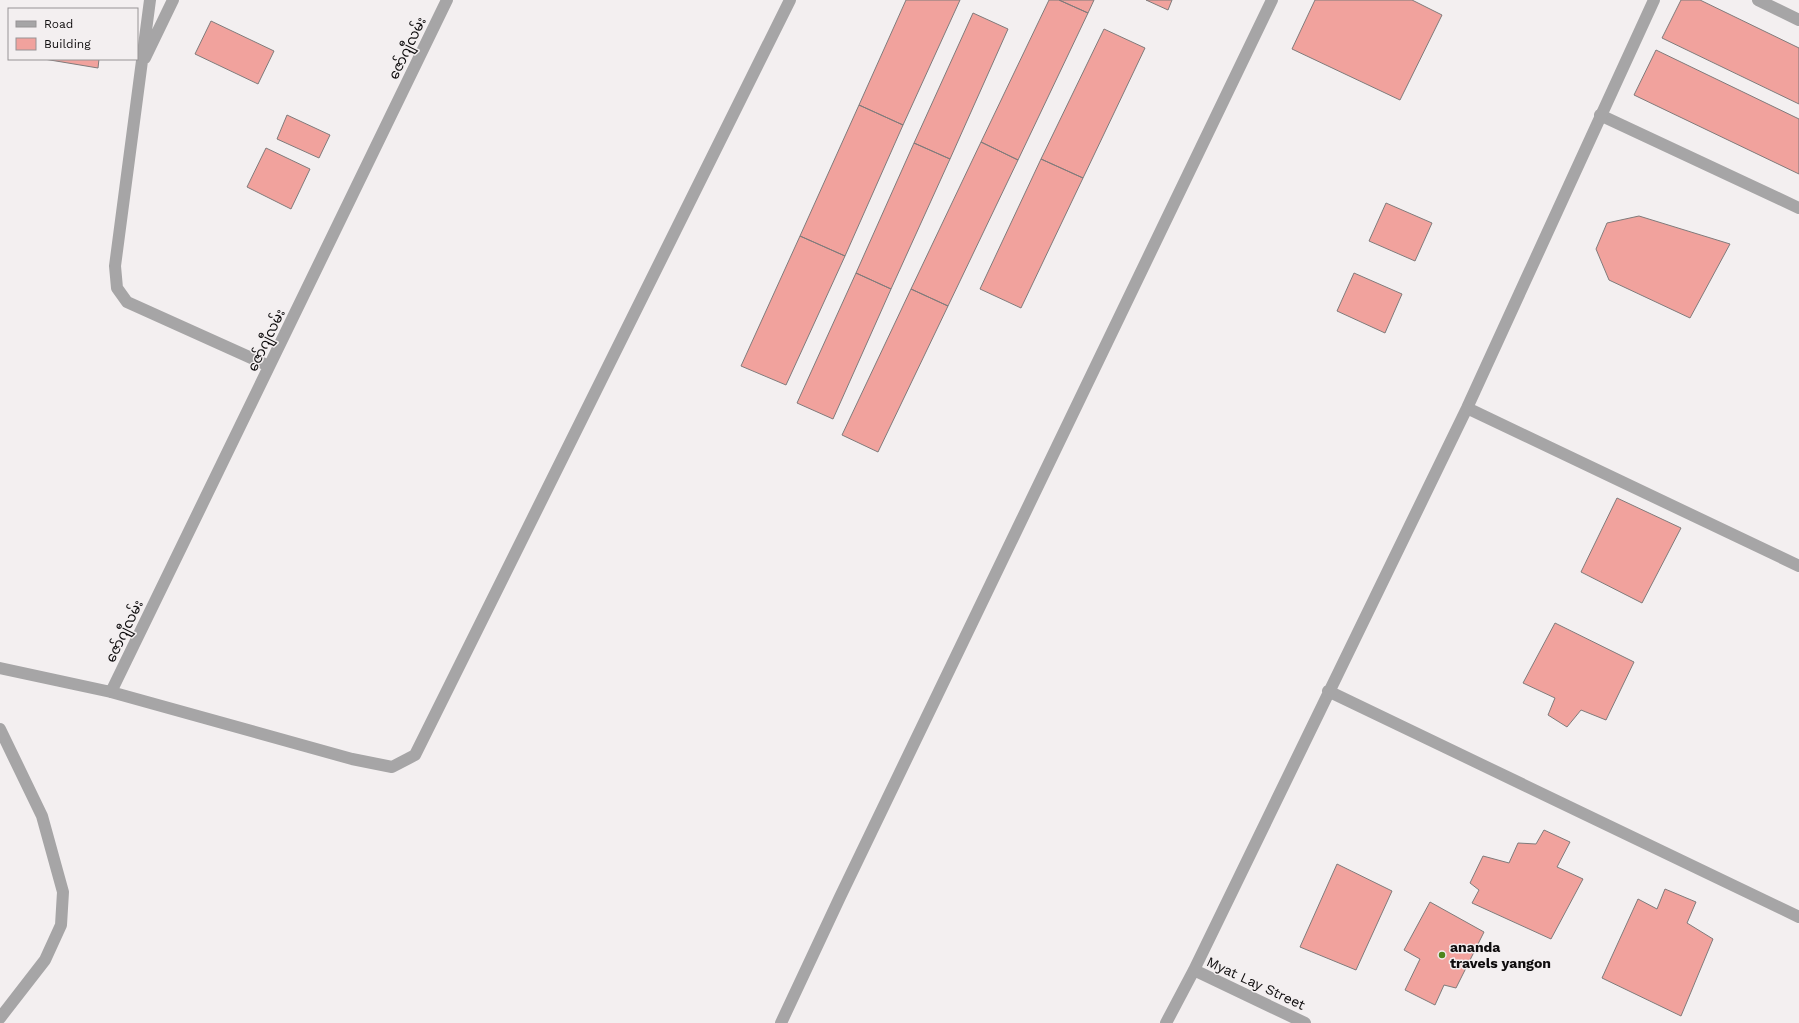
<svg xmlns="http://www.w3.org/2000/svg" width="1799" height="1023" font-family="'Work Sans','Noto Sans Myanmar',sans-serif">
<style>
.building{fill:#f1a29d;stroke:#807b7b}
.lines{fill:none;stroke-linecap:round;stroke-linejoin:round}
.service{stroke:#a6a5a6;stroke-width:12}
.minor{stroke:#a6a5a6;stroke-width:12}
.poi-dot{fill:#4f851d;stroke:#f3eff0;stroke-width:1.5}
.labels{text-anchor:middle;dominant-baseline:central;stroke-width:3;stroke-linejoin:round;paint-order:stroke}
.street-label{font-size:14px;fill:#0e0c0d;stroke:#f3eff0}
.poi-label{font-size:14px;font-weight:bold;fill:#0e0c0d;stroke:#f3eff0;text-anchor:start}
</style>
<rect width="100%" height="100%" fill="#f3eff0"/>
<path class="building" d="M906,0H960L903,125L859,105Z
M1049,0H1059L1088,13L1018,160L981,142Z
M1059,0H1094L1088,13Z
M1146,0H1172L1168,10Z
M1315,0H1412L1442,15L1400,100L1292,49Z
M1681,0H1700L1799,48V104L1662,38Z
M973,13L1008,29L950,159L914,143Z
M211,21L274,51L258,84L195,54Z
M1104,29L1145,48L1083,178L1041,159Z
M1656,50L1799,119V174L1634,95Z
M44,59H99L98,68Z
M859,105L903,125L845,256L800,236Z
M287,115L330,135L319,158L277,139Z
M981,142L1018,160L948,306L911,289Z
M914,143L950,159L891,289L856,273Z
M266,148L310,169L291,209L247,187Z
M1041,159L1083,178L1021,308L980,289Z
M1386,203L1432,223L1415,261L1369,241Z
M1639,216L1730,244L1690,318L1609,280L1596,249L1607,223Z
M800,236L845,256L786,385L741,366Z
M856,273L891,289L833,419L797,403Z
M1354,273L1402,294L1385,333L1337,311Z
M911,289L948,306L878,452L842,435Z
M1617,498L1681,528L1642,603L1581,572Z
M1555,623L1634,662L1606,720L1581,710L1567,727L1548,715L1555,698L1523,683Z
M1544,830L1570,842L1557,867L1583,879L1551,939L1472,903L1479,890L1470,883L1483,856L1509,863L1518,843L1536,844Z
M1337,864L1392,891L1356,970L1300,947Z
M1665,889L1696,902L1687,923L1713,939L1681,1016L1602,978L1638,899L1657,909Z
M1430,902L1484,932L1456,988L1444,985L1435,1005L1405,990L1420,959L1404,950Z"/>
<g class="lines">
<path class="service" d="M1758,0L1799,20
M1600,115L1799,208"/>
<path class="minor" d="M150,0L115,266L117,288L127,302L269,366
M145,58L173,0
M1467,408L1799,566
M0,668L111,692L352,759L392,767L415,755L790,0
M1328,691L1799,917
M111,692L447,0
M0,729L42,816L63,892L61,925L45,960L0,1018
M1194,970L1305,1023
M781,1023L840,897L1272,0
M1166,1023L1194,970L1467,408L1654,0"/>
</g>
<circle class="poi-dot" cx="1442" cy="955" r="4"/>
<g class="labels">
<g class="street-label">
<text transform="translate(407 48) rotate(-64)">ဇော်ဂျီလမ်း</text>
<text transform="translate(266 340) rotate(-64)">ဇော်ဂျီလမ်း</text>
<text transform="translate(124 631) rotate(-64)">ဇော်ဂျီလမ်း</text>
<text transform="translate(1256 983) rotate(25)">Myat Lay Street</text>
</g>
<g class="poi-label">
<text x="1450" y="947">ananda<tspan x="1450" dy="16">travels yangon</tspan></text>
</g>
</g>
<rect x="8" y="8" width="130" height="52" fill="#f3eff0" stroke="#979495"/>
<rect x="16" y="21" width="20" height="6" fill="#a6a5a6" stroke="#979495"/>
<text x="44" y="28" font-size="12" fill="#0e0c0d">Road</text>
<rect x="16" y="38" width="20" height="12" fill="#f1a29d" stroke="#979495"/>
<text x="44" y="48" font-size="12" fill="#0e0c0d">Building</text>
</svg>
